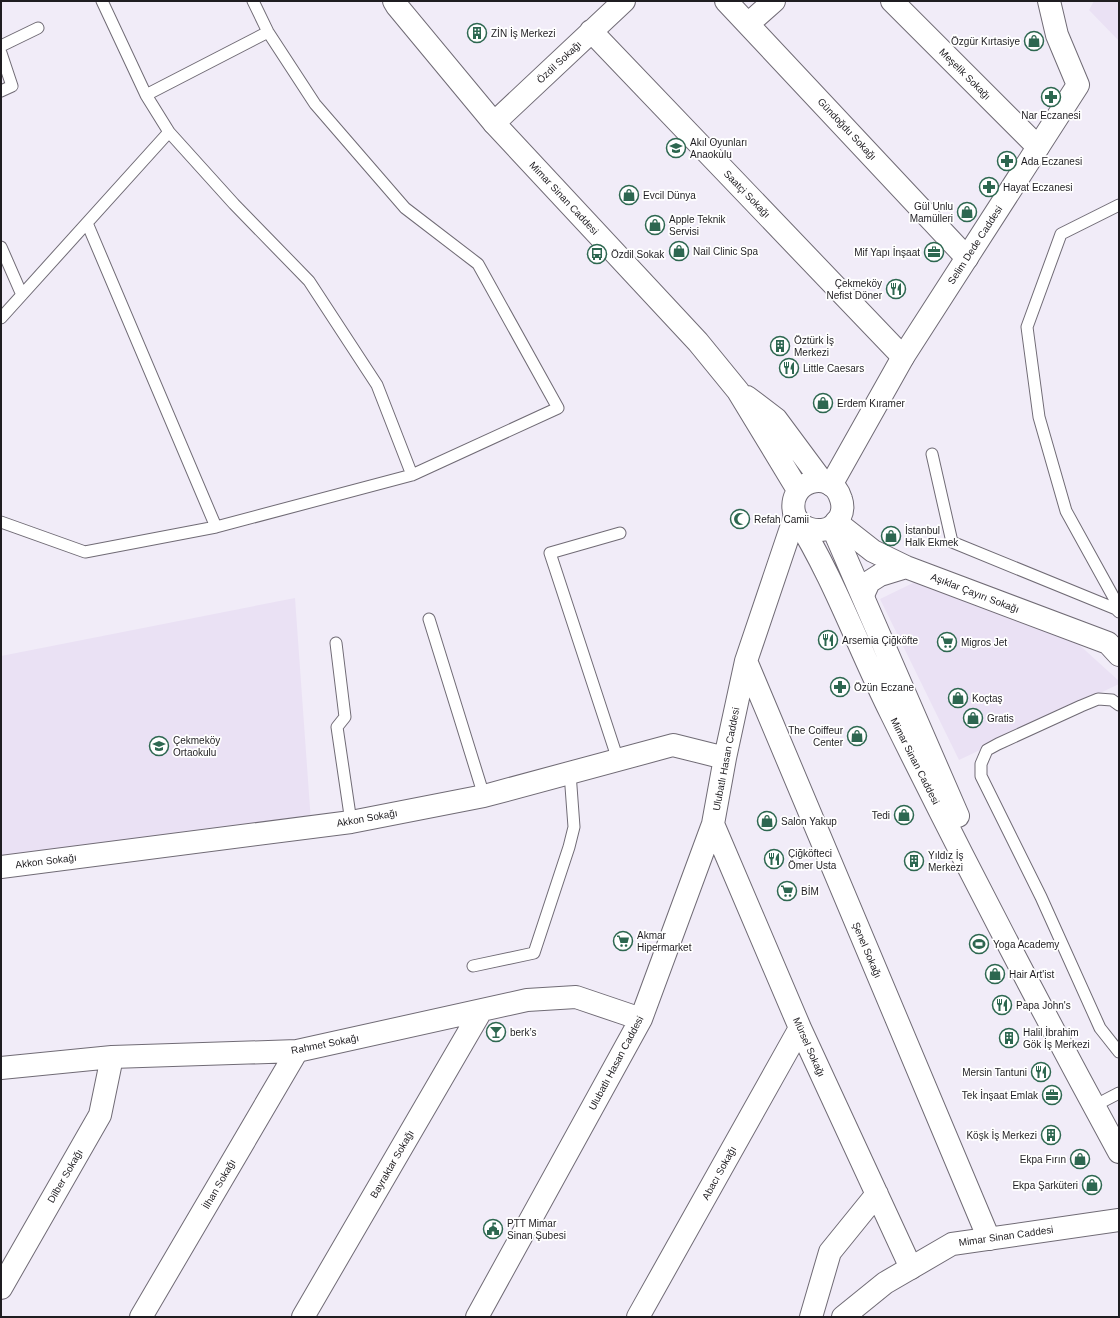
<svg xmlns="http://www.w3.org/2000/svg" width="1120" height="1318" font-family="Helvetica,sans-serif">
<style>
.built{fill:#eae1f4}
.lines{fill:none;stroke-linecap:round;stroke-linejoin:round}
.service-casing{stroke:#706b75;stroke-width:13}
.minor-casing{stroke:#706b75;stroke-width:24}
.tertiary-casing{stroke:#706b75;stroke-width:24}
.secondary-casing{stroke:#706b75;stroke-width:24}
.service{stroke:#fff;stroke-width:11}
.minor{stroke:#fff;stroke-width:22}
.tertiary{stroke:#fff;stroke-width:22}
.secondary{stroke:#fff;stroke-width:22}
.labels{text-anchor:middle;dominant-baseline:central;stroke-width:3.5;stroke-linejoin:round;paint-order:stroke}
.poi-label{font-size:10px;fill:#1f1d21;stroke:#fff;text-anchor:start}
.street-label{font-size:10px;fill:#1f1d21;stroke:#fff}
</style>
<rect width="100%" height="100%" fill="#f1ecf8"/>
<path class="built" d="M1094,1H1119V41L1089,10Z
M915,582L1075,641L1119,681V684L959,760L880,599Z
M295,598L312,836L1,857V656Z"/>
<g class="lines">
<defs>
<path id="service" d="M1,46L38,28
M1,53L12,86L1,91
M146,95L268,32
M169,132L234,204L309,281L377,385L412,475
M1119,205L1061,234L1027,327L1039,417L1066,511L1119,607
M87,223L216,527
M1,247L22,295
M1,318L169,132L146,95L102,1
M932,454L952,542L1116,609L1119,612
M1,522L85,552L216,527L412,475L558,408L478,264L405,208L315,104L268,32L253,1
M429,619L484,796
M336,643L345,717L337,727L351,822
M1119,705L1112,700L1098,699L1081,706L998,744L987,750L981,764V776L1041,897L1100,1028L1119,1052
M618,760L550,553L620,533
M473,966L534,953L569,847L574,827L570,773
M1094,1106L1119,1093"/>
<path id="minor" d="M726,1L967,258
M892,1L1038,147
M748,24L774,1
M591,31L903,357
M494,123L624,1
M836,522L873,551L906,567L1108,643L1119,655
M863,595L869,582L880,575L906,567
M746,661L989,1239
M713,824L800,1028L911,1268
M1,867L351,822L484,796L673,745L725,758
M1,1068L112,1057L297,1051L527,1000L576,997L641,1019
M1,1288L100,1115L112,1057
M141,1317L297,1051
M303,1317L481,1011
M477,1317L641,1019L713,824L725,758L746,661L795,516
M638,1317L800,1028
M811,1317L830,1252L877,1194"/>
<path id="tertiary" d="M831,485L903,357L1078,85L1057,35L1049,1
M843,1317L885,1283L952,1244L1119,1220"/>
<path id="secondary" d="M394,1L397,6L494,123L698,342L738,391L798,490
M747,397L776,419L822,481
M800,524C814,533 832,533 840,517C843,511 843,505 841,499C832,467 784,481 795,516C834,578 858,647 891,713C964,861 1040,1007 1119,1152
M832,526L958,816"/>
</defs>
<use href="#service" class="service-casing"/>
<use href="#minor" class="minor-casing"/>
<use href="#tertiary" class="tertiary-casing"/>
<use href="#secondary" class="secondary-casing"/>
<use href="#service" class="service"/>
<use href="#minor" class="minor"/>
<use href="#tertiary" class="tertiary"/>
<use href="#secondary" class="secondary"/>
</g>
<defs>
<symbol id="building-ring" viewBox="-11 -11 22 22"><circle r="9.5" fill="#fff" stroke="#2d6750" stroke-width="1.5"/><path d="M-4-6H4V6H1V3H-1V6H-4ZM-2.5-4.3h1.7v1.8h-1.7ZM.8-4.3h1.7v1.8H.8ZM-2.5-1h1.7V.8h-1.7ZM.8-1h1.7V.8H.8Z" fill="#2d6750"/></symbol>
<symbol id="shop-ring" viewBox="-11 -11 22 22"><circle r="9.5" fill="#fff" stroke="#2d6750" stroke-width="1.5"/><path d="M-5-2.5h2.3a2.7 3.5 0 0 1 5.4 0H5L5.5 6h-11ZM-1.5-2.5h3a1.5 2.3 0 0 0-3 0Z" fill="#2d6750"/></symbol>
<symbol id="pharmacy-ring" viewBox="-11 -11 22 22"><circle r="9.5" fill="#fff" stroke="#2d6750" stroke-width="1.5"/><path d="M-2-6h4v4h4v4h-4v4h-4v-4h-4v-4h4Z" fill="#2d6750"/></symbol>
<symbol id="school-ring" viewBox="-11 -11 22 22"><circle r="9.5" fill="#fff" stroke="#2d6750" stroke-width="1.5"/><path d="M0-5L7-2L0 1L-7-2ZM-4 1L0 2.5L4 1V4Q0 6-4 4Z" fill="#2d6750"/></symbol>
<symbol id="office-ring" viewBox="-11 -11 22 22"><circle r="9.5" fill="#fff" stroke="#2d6750" stroke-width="1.5"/><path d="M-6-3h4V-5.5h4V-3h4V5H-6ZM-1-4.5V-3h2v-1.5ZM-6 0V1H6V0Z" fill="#2d6750"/></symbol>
<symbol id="bus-ring" viewBox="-11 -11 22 22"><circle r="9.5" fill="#fff" stroke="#2d6750" stroke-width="1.5"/><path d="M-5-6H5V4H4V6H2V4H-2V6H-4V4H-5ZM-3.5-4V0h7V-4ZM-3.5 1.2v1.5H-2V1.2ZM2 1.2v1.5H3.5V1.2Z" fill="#2d6750"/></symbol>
<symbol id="restaurant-ring" viewBox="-11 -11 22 22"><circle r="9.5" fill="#fff" stroke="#2d6750" stroke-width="1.5"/><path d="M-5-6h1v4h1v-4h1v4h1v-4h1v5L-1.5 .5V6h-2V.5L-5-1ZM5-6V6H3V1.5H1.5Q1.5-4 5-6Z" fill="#2d6750"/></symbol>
<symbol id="mosque-ring" viewBox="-11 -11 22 22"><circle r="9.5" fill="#fff" stroke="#2d6750" stroke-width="1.5"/><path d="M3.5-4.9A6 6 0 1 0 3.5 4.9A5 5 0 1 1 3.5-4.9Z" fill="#2d6750"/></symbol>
<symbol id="supermarket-ring" viewBox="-11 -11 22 22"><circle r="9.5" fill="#fff" stroke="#2d6750" stroke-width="1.5"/><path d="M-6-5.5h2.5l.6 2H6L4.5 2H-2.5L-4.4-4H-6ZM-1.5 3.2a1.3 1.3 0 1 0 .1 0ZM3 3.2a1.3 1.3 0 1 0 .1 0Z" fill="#2d6750"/></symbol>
<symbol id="stadium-ring" viewBox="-11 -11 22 22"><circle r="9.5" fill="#fff" stroke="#2d6750" stroke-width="1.5"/><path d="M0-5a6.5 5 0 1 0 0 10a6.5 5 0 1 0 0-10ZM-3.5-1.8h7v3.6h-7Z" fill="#2d6750"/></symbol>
<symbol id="bar-ring" viewBox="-11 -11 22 22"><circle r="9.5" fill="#fff" stroke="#2d6750" stroke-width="1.5"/><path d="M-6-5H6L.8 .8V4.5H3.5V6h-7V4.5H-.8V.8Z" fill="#2d6750"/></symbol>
<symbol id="civic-ring" viewBox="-11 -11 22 22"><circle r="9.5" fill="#fff" stroke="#2d6750" stroke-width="1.5"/><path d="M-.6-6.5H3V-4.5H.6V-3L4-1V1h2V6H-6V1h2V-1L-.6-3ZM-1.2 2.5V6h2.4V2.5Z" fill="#2d6750"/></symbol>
</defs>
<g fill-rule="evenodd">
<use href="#building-ring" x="466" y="22" width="22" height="22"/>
<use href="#shop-ring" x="1023" y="30" width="22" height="22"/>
<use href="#pharmacy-ring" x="1040" y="86" width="22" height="22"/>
<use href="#school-ring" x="665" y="137" width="22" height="22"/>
<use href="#pharmacy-ring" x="996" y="150" width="22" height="22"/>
<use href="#pharmacy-ring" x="978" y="176" width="22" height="22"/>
<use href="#shop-ring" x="618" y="184" width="22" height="22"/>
<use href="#shop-ring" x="956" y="201" width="22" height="22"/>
<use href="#shop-ring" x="644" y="214" width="22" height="22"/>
<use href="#shop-ring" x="668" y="240" width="22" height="22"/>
<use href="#office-ring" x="923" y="241" width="22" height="22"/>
<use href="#bus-ring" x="586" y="243" width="22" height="22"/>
<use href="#restaurant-ring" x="885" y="278" width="22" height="22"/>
<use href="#building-ring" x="769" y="335" width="22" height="22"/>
<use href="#restaurant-ring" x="778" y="357" width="22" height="22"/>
<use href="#shop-ring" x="812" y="392" width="22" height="22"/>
<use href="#mosque-ring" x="729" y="508" width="22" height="22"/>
<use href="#shop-ring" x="880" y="525" width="22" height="22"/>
<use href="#restaurant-ring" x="817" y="629" width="22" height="22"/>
<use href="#supermarket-ring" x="936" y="631" width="22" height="22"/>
<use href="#pharmacy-ring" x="829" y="676" width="22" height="22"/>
<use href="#shop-ring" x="947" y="687" width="22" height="22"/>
<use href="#shop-ring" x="962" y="707" width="22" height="22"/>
<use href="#shop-ring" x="846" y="725" width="22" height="22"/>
<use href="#school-ring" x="148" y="735" width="22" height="22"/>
<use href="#shop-ring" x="893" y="804" width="22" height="22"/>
<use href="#shop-ring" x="756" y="810" width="22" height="22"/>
<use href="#restaurant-ring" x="763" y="848" width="22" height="22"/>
<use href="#building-ring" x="903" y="850" width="22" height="22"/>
<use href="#supermarket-ring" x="776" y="880" width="22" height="22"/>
<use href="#supermarket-ring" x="612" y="930" width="22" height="22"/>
<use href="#stadium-ring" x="968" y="933" width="22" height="22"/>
<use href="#shop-ring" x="984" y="963" width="22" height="22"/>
<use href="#restaurant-ring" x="991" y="994" width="22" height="22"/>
<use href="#bar-ring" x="485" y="1021" width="22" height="22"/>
<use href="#building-ring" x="998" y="1027" width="22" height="22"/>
<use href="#restaurant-ring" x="1030" y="1061" width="22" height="22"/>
<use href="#office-ring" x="1041" y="1084" width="22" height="22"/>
<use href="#building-ring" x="1040" y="1124" width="22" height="22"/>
<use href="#shop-ring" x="1069" y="1148" width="22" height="22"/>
<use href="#shop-ring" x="1081" y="1174" width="22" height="22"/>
<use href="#civic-ring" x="482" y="1218" width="22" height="22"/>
</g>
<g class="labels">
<g class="poi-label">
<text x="491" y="33">ZİN İş Merkezi</text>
<text x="1020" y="41" text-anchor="end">Özgür Kırtasiye</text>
<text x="1051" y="115" text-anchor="middle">Nar Eczanesi</text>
<text x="690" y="142">Akıl Oyunları<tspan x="690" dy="12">Anaokulu</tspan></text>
<text x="1021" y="161">Ada Eczanesi</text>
<text x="1003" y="187">Hayat Eczanesi</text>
<text x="643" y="195">Evcil Dünya</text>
<text x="953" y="206" text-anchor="end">Gül Unlu<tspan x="953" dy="12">Mamülleri</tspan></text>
<text x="669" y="219">Apple Teknik<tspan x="669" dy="12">Servisi</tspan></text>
<text x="693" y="251">Nail Clinic Spa</text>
<text x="920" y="252" text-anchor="end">Mif Yapı İnşaat</text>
<text x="611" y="254">Özdil Sokak</text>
<text x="882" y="283" text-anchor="end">Çekmeköy<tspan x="882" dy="12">Nefist Döner</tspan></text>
<text x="794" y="340">Öztürk İş<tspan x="794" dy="12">Merkezi</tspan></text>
<text x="803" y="368">Little Caesars</text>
<text x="837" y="403">Erdem Kıramer</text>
<text x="754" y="519">Refah Camii</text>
<text x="905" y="530">İstanbul<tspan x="905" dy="12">Halk Ekmek</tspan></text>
<text x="842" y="640">Arsemia Çiğköfte</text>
<text x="961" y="642">Migros Jet</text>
<text x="854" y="687">Özün Eczane</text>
<text x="972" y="698">Koçtaş</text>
<text x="987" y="718">Gratis</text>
<text x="843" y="730" text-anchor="end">The Coiffeur<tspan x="843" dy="12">Center</tspan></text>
<text x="173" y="740">Çekmeköy<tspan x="173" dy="12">Ortaokulu</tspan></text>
<text x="890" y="815" text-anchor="end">Tedi</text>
<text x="781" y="821">Salon Yakup</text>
<text x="788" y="853">Çiğköfteci<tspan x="788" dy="12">Ömer Usta</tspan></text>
<text x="928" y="855">Yıldız İş<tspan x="928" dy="12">Merkezi</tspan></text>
<text x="801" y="891">BİM</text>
<text x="637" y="935">Akmar<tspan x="637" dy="12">Hipermarket</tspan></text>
<text x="993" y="944">Yoga Academy</text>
<text x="1009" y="974">Hair Art'ist</text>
<text x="1016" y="1005">Papa John's</text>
<text x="510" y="1032">berk’s</text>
<text x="1023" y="1032">Halil İbrahim<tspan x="1023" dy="12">Gök İş Merkezi</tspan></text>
<text x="1027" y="1072" text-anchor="end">Mersin Tantuni</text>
<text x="1038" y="1095" text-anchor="end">Tek İnşaat Emlak</text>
<text x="1037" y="1135" text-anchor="end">Köşk İş Merkezi</text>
<text x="1066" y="1159" text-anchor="end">Ekpa Fırın</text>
<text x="1078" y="1185" text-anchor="end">Ekpa Şarküteri</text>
<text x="507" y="1223">PTT Mimar<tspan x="507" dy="12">Sinan Şubesi</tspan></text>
</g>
<g class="street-label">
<text transform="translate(559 62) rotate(-43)">Özdil Sokağı</text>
<text transform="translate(965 74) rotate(45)">Meşelik Sokağı</text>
<text transform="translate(847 129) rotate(47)">Gündoğdu Sokağı</text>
<text transform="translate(747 194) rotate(46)">Saatçi Sokağı</text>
<text transform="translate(564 198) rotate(47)">Mimar Sinan Caddesi</text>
<text transform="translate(975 245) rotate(-57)">Selim Dede Caddesi</text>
<text transform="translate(975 593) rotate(21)">Aşıklar Çayırı Sokağı</text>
<text transform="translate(726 759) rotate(-79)">Ulubatlı Hasan Caddesi</text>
<text transform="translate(915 761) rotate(63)">Mimar Sinan Caddesi</text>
<text transform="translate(367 818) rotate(-10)">Akkon Sokağı</text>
<text transform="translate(46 861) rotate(-7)">Akkon Sokağı</text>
<text transform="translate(867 950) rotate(67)">Şenel Sokağı</text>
<text transform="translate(325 1044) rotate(-11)">Rahmet Sokağı</text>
<text transform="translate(809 1047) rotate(66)">Mürsel Sokağı</text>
<text transform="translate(616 1063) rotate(-62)">Ulubatlı Hasan Caddesi</text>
<text transform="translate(392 1164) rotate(-60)">Bayraktar Sokağı</text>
<text transform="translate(719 1173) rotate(-61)">Abacı Sokağı</text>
<text transform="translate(65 1176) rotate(-60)">Dilber Sokağı</text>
<text transform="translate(219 1184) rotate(-60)">İlhan Sokağı</text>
<text transform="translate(1006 1236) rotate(-8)">Mimar Sinan Caddesi</text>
</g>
</g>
<rect width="1120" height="1318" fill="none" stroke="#1f1d21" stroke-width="4"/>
</svg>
